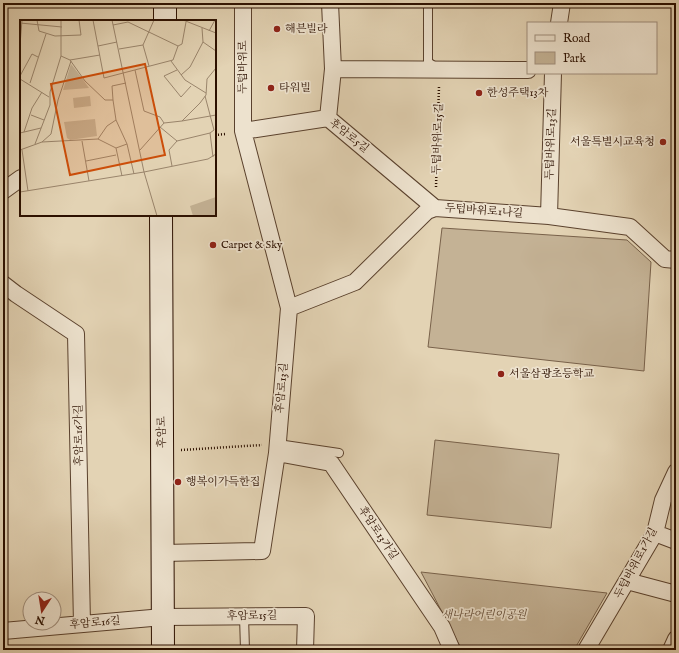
<svg xmlns="http://www.w3.org/2000/svg" width="679" height="653" font-family="'IM FELL English','Noto Serif KR',serif">
<style>
.green{fill:#c4b295;stroke:#78614a}
.lines{fill:none;stroke-linecap:round;stroke-linejoin:round}
.lane-casing{stroke:#5a412d;stroke-width:10}
.street-casing{stroke:#5a412d;stroke-width:18}
.secondary-casing{stroke:#2c1000;stroke-width:24}
.path{stroke:#2c1000;stroke-width:2.5;stroke-dasharray:1 2;stroke-linecap:butt}
.lane{stroke:#ede2ce;stroke-width:8}
.street{stroke:#ede2ce;stroke-width:16}
.secondary{stroke:#ede2ce;stroke-width:22}
.poi-dot{fill:#8f2418;stroke:#ede2ce;stroke-width:1.5}
.labels{text-anchor:middle;dominant-baseline:central;stroke-width:3.5;stroke-linejoin:round;paint-order:stroke}
.poi-label{font-size:11px;fill:#2c1000;stroke:#ede2ce;text-anchor:start}
.street-label{font-size:11px;fill:#2c1000;stroke:#ede2ce}
.park-label{font-size:11px;font-style:italic;fill:#614934;stroke:#ede2ce}
.inset-road{fill:none;stroke:#9a856c;stroke-width:1}
.view{fill:#cc4e0a;fill-opacity:0.15;stroke:#cc4e0a;stroke-width:2}
.inset-edge{fill:none;stroke:#2c1000;stroke-width:2}
</style>
<rect width="100%" height="100%" fill="#e3d3b4"/>
<filter id="stains"><feTurbulence type="fractalNoise" baseFrequency=".005" numOctaves="4"/><feColorMatrix values="0 0 0 0 .2 0 0 0 0 .09 0 0 0 0 .02 0 0 0 .5 -.17"/></filter>
<radialGradient id="worn" r=".72"><stop offset=".6" stop-color="#630" stop-opacity="0"/><stop offset="1" stop-color="#630" stop-opacity=".3"/></radialGradient>
<path class="green" d="M442,228L627,240L651,262L644,371L428,347Z
M435,440L559,454L551,528L427,515Z
M421,572L607,593L574,650H462Z"/>
<g class="lines">
<defs>
<path id="lane" d="M428,3V62L437,68
M278,444L339,453
M244,616L245,650"/>
<path id="street" d="M559,23L562,3
M333,69L528,70
M328,118L333,69L330,3
M243,131L328,118L435,208
M3,191L21,178
M549,216L553,73
M3,284L16,294L76,334L82,624
M289,308L355,282L427,211L435,208L549,216L630,227L665,259L676,260
M277,453L331,463L442,627L452,650
M655,533L676,541
M163,553L262,551L277,453L289,308L243,131V3
M627,581L676,594
M3,631L163,617L306,616L305,650
M586,650L655,533L663,500L676,472
M671,650L676,639"/>
<path id="secondary" d="M165,21V3
M161,215L163,650"/>
</defs>
<use href="#lane" class="lane-casing"/>
<use href="#street" class="street-casing"/>
<use href="#secondary" class="secondary-casing"/>
<path class="path" d="M215,135L226,134
M436,187L439,86
M181,450L262,445"/>
<use href="#lane" class="lane"/>
<use href="#street" class="street"/>
<use href="#secondary" class="secondary"/>
</g>
<g class="poi-dot">
<circle cx="277" cy="29" r="4"/>
<circle cx="271" cy="88" r="4"/>
<circle cx="479" cy="93" r="4"/>
<circle cx="663" cy="142" r="4"/>
<circle cx="213" cy="245" r="4"/>
<circle cx="501" cy="374" r="4"/>
<circle cx="178" cy="482" r="4"/>
</g>
<g class="labels">
<g class="poi-label">
<text x="285" y="29">해븐빌라</text>
<text x="279" y="88">타워빌</text>
<text x="487" y="93">한성주택13차</text>
<text x="655" y="142" text-anchor="end">서울특별시교육청</text>
<text x="221" y="245">Carpet &amp; Sky</text>
<text x="509" y="374">서울삼광초등학교</text>
<text x="186" y="482">행복이가득한집</text>
</g>
<g class="street-label">
<text transform="translate(243 67) rotate(-90)">두텁바위로</text>
<text transform="translate(349 136) rotate(38)">후암로5길</text>
<text transform="translate(438 139) rotate(-88)">두텁바위로15길</text>
<text transform="translate(551 144) rotate(-88)">두텁바위로13길</text>
<text transform="translate(484 211) rotate(4)">두텁바위로1나길</text>
<text transform="translate(282 388) rotate(-85)">후암로13길</text>
<text transform="translate(162 432) rotate(-91)">후암로</text>
<text transform="translate(79 435) rotate(-91)">후암로16가길</text>
<text transform="translate(378 533) rotate(56)">후암로13가길</text>
<text transform="translate(636 563) rotate(-62)">두텁바위로1가길</text>
<text transform="translate(252 616) rotate(-1)">후암로15길</text>
<text transform="translate(95 623) rotate(-5)">후암로16길</text>
</g>
<g class="park-label">
<text x="484" y="615">새나라어린이공원</text>
</g>
</g>
<g transform="translate(20 20)">
<rect width="196" height="196" fill="#e3d3b4"/>
<path d="M51,44L62,58L69,68L43,70ZM70,76L71,86L54,88L53,78ZM75,99L77,116L50,120L47,118L44,102ZM196,177V196H173L170,186Z" fill="#c4b295"/>
<path class="inset-road" d="M17,0L19,11L35,16L61,15L59,0M73,0L84,58L153,40L158,26L162,24L166,2M92,0L124,152M163,0L196,13M0,3L42,7M93,5L108,2L158,26M189,11L195,0M183,22L196,31M0,25L2,0M78,26L97,22M99,29L123,25M41,36L50,40L65,61L85,80H93M50,40L80,35M151,41L165,60L186,73M129,46L123,25L134,0M115,50L124,91L140,97L144,103M157,50L144,56L161,77L171,66M161,55L170,47L183,22L182,8M0,56L12,34L18,37M0,59L29,77M10,63L26,14M106,63L92,66L93,80L96,100L107,124L114,154M185,76L194,110L190,113L193,137M11,95L24,100M162,101L196,95M140,107L157,121M4,112L12,88L22,72M0,113L21,108M78,119L96,128L107,124M62,121L69,161M22,122L31,114L38,80L51,41M15,124L30,85V72L41,36V0M96,128L102,156M0,130L22,122L78,119L87,106L96,100M2,130L8,171M120,130L144,103L162,101L180,83L186,75L187,59L196,48M66,141L96,135M152,146L149,130L157,121L190,113M124,152L137,196M0,172L124,152L188,139L196,134"/>
<path class="view" d="M125,44L145,135L50,155L31,64Z"/>
<rect width="196" height="196" class="inset-edge"/>
</g>
<rect width="679" height="653" fill="none" stroke="#e3d3b4" stroke-width="16"/>
<rect x="4" y="4" width="671" height="645" fill="none" stroke="#2c1000" stroke-width="2"/>
<rect x="8" y="8" width="663" height="637" fill="none" stroke="#2c1000"/>
<rect x="527" y="22" width="130" height="52" fill="#ede2ce" stroke="#a08e7c"/>
<rect x="535" y="35" width="20" height="6" fill="#ede2ce" stroke="#a08e7c"/>
<text x="563" y="42" font-size="12" fill="#2c1000">Road</text>
<rect x="535" y="52" width="20" height="12" fill="#c4b295" stroke="#a08e7c"/>
<text x="563" y="62" font-size="12" fill="#2c1000">Park</text>
<g transform="translate(42 611) rotate(192)"><circle r="19" fill="#ede2ce" stroke="#a08e7c"/>
<path d="M0-3L7 15L0 10L-7 15Z" fill="#8f2418"/>
<text y="-6" font-size="11" font-weight="bold" text-anchor="middle" fill="#2c1000">N</text>
</g>
<rect width="100%" height="100%" filter="url(#stains)"/>
<rect width="100%" height="100%" fill="url(#worn)"/>
</svg>
